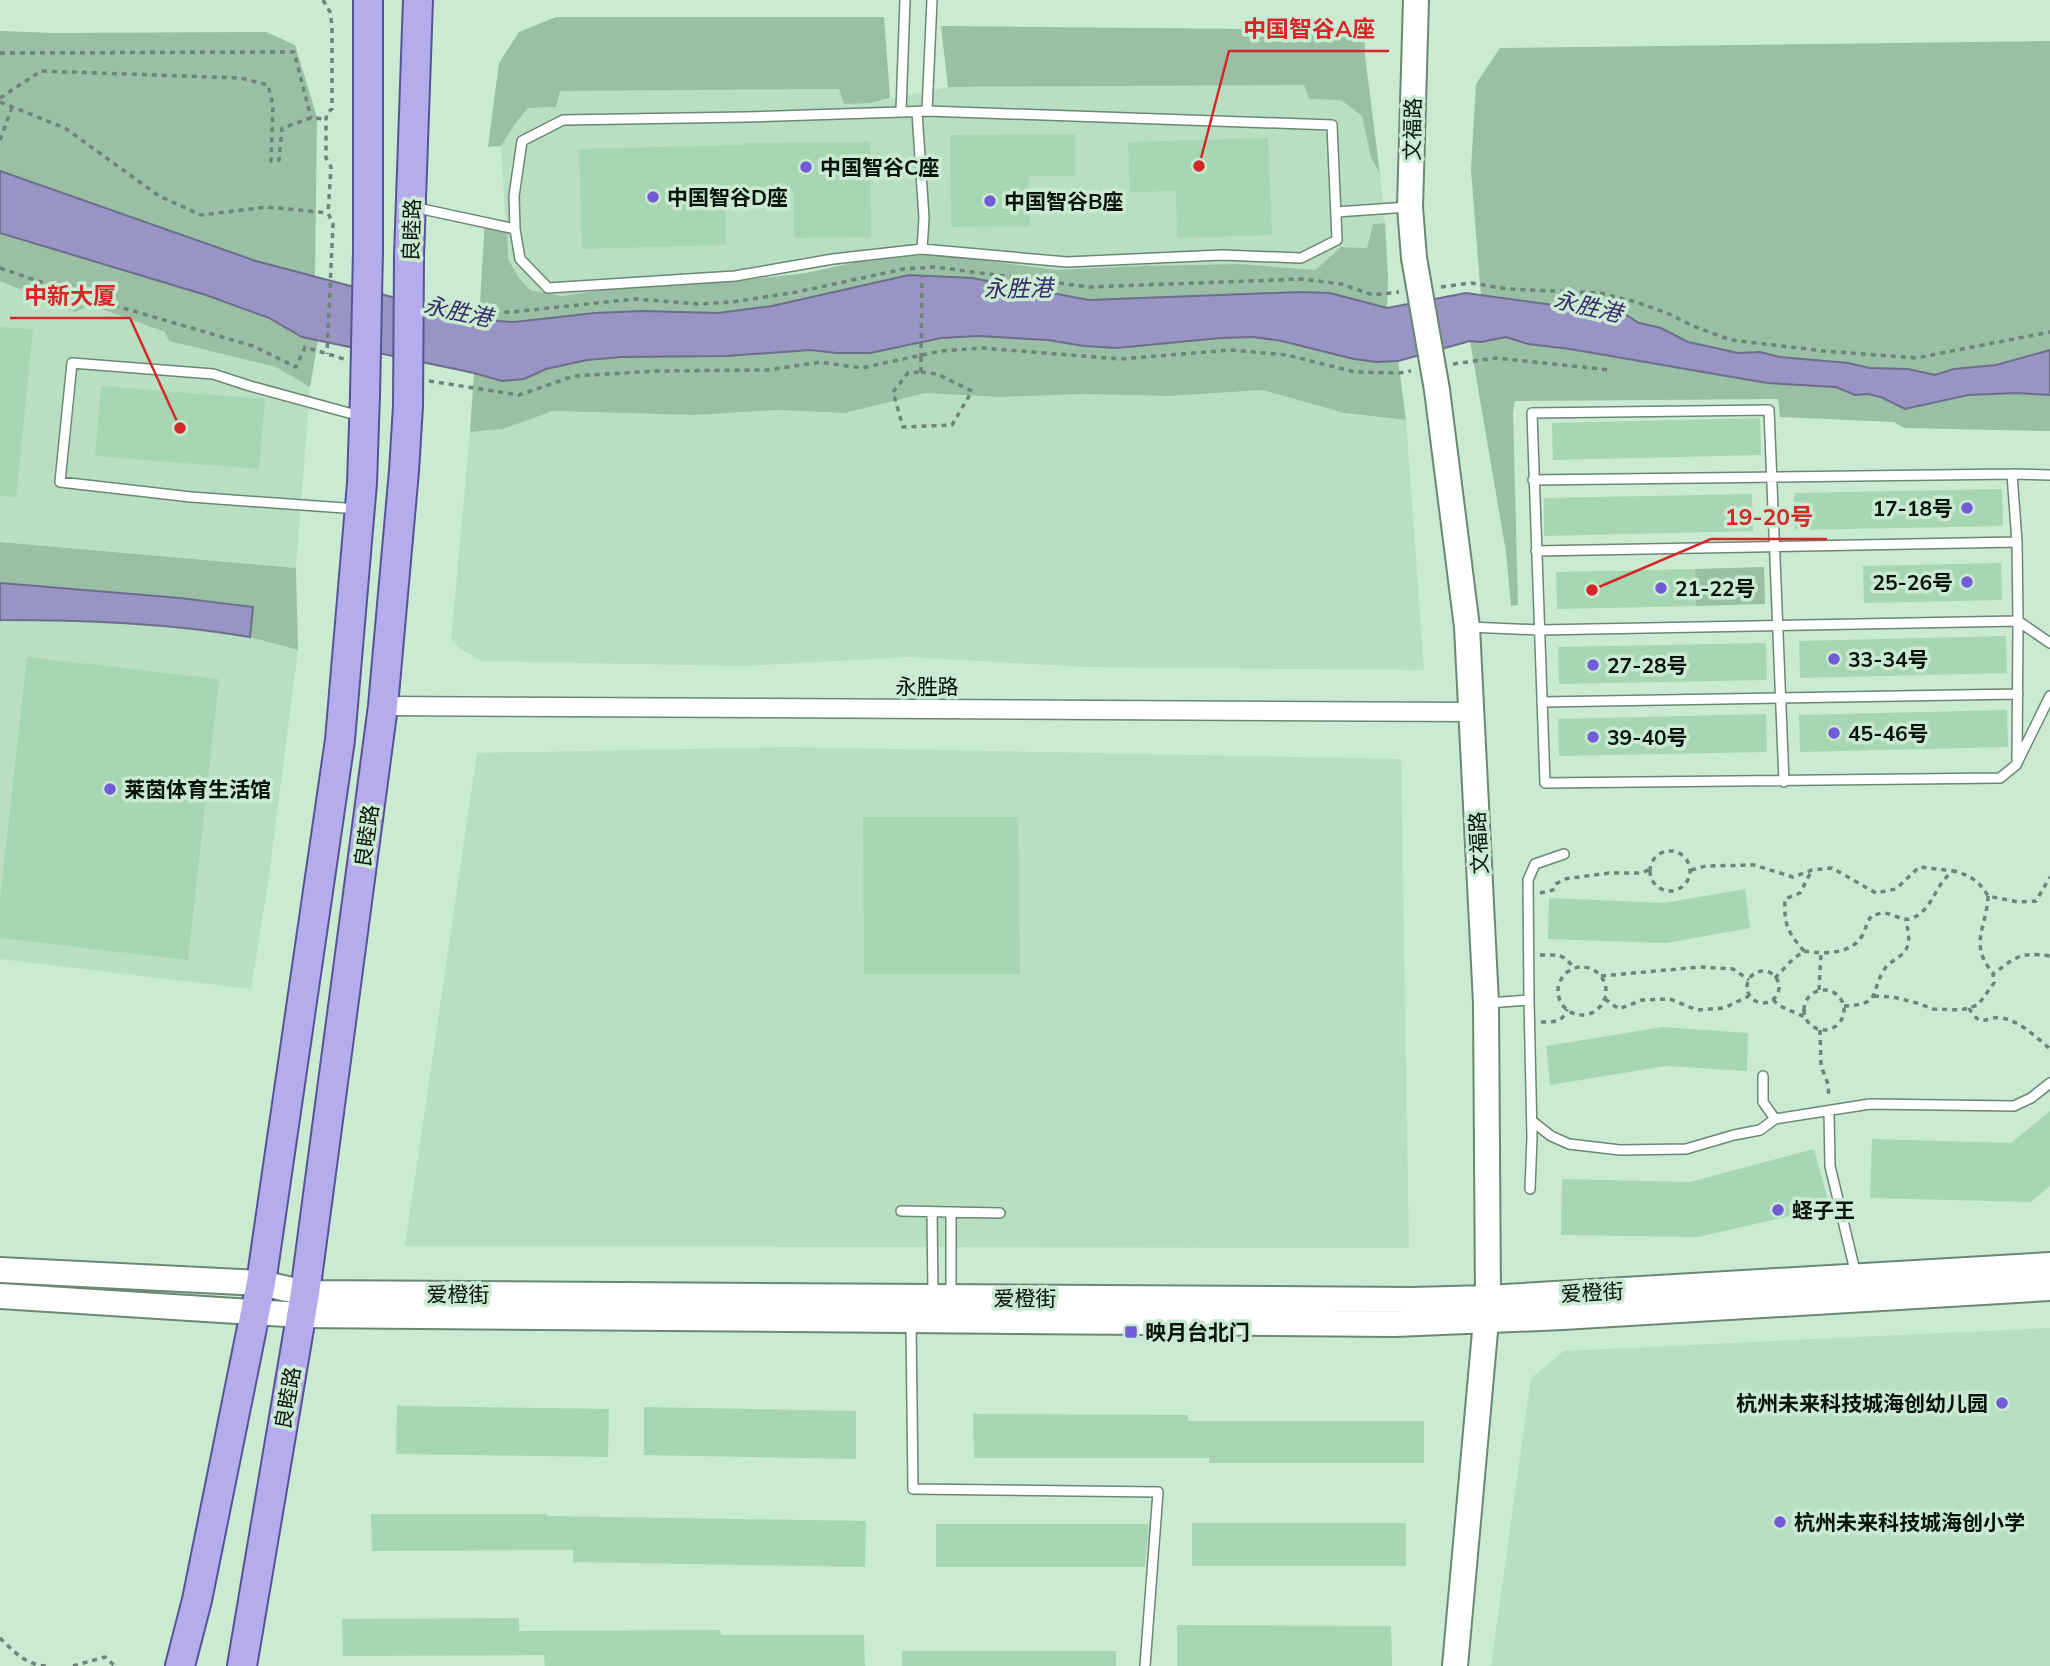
<svg xmlns="http://www.w3.org/2000/svg" width="2050" height="1666" font-family="Mulish,'Noto Sans SC',sans-serif">
<style>
.built{fill:#b8dfc2}
.green{fill:#9abfa4}
.water{fill:#9895c4;stroke:#6d6e8c;stroke-width:2}
.building{fill:#a7d6b3}
.lines{fill:none;stroke-linecap:round;stroke-linejoin:round}
.lane-casing{stroke:#6b8872;stroke-width:12}
.street-casing{stroke:#6b8872;stroke-width:21}
.secondary-casing{stroke:#6b8872;stroke-width:28}
.primary-casing{stroke:#585395;stroke-width:32}
.path{stroke:#6e8474;stroke-width:3.5;stroke-dasharray:5 5;stroke-linecap:butt}
.lane{stroke:#fff;stroke-width:9}
.street{stroke:#fff;stroke-width:18}
.secondary{stroke:#fff;stroke-width:24}
.primary{stroke:#b5acec;stroke-width:28}
.secondary-bridge-casing{stroke:#6b8872;stroke-width:28;stroke-linecap:butt}
.primary-bridge-casing{stroke:#585395;stroke-width:32;stroke-linecap:butt}
.path-bridge{stroke:#6e8474;stroke-width:3.5;stroke-dasharray:5 5;stroke-linecap:butt}
.secondary-bridge{stroke:#fff;stroke-width:24}
.primary-bridge{stroke:#b5acec;stroke-width:28}
.poi-dot{fill:#725cd6;stroke:#caead2;stroke-width:2.5}
.labels{text-anchor:middle;dominant-baseline:central;stroke-width:7;stroke-linejoin:round;paint-order:stroke}
.street-label{font-size:21px;fill:#08130b;stroke:#caead2}
.poi-label{font-size:21px;font-weight:bold;fill:#08130b;stroke:#caead2;text-anchor:start}
.water-label{font-size:23px;font-style:italic;fill:#372d68;stroke:#caead2}
.leader{fill:none;stroke:#d62828;stroke-width:2.5}
.callout-dot{fill:#d62828;stroke:#caead2;stroke-width:2.5}
.callout-label{font-size:23px;text-anchor:middle;font-weight:bold;fill:#d62828;stroke:#caead2;stroke-width:7;stroke-linejoin:round;paint-order:stroke}
</style>
<rect width="100%" height="100%" fill="#caead2"/>
<path class="built" d="M1304,85L1309,99L1341,100L1362,116L1371,157L1380,174L1385,223L1373,224L1367,248L1341,247L1315,270L1236,264L1140,266L1056,270L935,254L856,262L726,282L602,290L562,296L530,290L519,278L508,259L501,146L514,125L528,108L556,107L559,91L839,89L871,103L948,87Z
M0,281L75,312L89,305L165,332L169,341L276,367L310,387L296,568L0,542Z
M1263,390L1347,414L1406,420L1424,670L1085,667L909,657L741,666L482,661L462,650L451,640L470,432L503,429L553,411L695,415L777,410L845,413L926,393L999,397L1082,394L1169,396Z
M0,620H61L156,625L250,637L298,650L268,883L251,989L0,959Z
M791,747L1401,759L1409,1248L405,1246L477,753Z
M2050,1328V1666H1491L1531,1378L1564,1351Z"/>
<path class="green" d="M556,17H884L890,98L871,103L844,104L839,89L560,91L556,107L528,108L514,125L501,146L488,147L499,63L519,32Z
M941,26L1364,30L1365,56L1380,174L1371,157L1362,116L1341,100L1309,99L1304,85L948,87Z
M0,31L54,33L266,32L295,45L317,117L315,276L256,261L0,171Z
M2050,41V350L1996,365L1954,369L1935,375L1908,369L1870,368L1848,363L1780,357L1760,352L1738,353L1688,342L1661,328L1639,323L1626,315L1481,296L1471,170L1476,84L1500,48Z
M485,219L507,221L508,259L519,278L530,290L562,296L602,290L725,282L806,273L856,262L935,254L1056,270L1140,266L1239,264L1315,270L1341,247L1367,248L1373,224L1385,223L1388,275L1387,308L1330,293L1300,292L1089,300L972,278L909,275L772,306L718,313L642,311L595,313L514,322L479,320Z
M0,233L206,295L269,318L302,337L318,340L310,387L276,367L169,341L165,332L90,305L75,312L0,281Z
M979,336L1048,340L1084,346L1117,348L1220,338L1253,337L1282,341L1355,359L1377,362L1398,361L1406,420L1344,413L1263,390L1169,396L1082,394L999,397L926,393L845,413L777,410L695,415L553,411L503,429L470,432L474,373L502,381L524,379L546,369L587,360L622,357L727,356L811,350L836,353H870L941,338Z
M1506,337L1528,344L1570,349L1767,383L1836,387L1855,395L1868,394L1881,397L1905,409L1968,395L2017,393L2048,394L2050,395V431L1904,428L1894,422L1780,417L1778,399L1515,401L1513,412L1518,605L1511,606L1506,552L1470,341L1481,342Z
M0,542L296,568L298,650L250,637L253,607L180,598L0,583Z
M1764,567L1765,604L1696,606L1695,569Z"/>
<path class="water" d="M0,171L256,261L479,320L514,322L595,313L642,311L718,313L772,306L909,275L972,278L1089,300L1300,292L1330,293L1387,308L1466,293L1626,315L1639,323L1661,328L1688,342L1738,353L1760,352L1780,357L1848,363L1870,368L1908,369L1935,375L1954,369L1996,365L2050,350V395L2017,393L1968,395L1905,409L1881,397L1868,394L1855,395L1836,387L1767,383L1570,349L1528,344L1506,337L1481,342L1470,341L1398,361L1377,362L1354,359L1282,341L1253,337L1220,338L1117,348L1084,346L1048,340L979,336L941,338L870,353H836L811,350L727,356L622,357L587,360L546,369L524,379L502,381L474,373L302,337L269,318L206,295L0,233Z
M0,583L180,598L253,607L250,637C167,623 84,620 0,620Z"/>
<path class="building" d="M1075,134V176H1029L1030,226L951,227L950,135Z
M1268,138L1272,235L1177,238L1176,191L1130,192L1128,142Z
M870,142L871,237L794,238V191H725L726,245L582,249L579,149L742,145V143Z
M0,327L33,329L16,497L0,496Z
M101,386L265,399L259,469L95,456Z
M1760,418L1761,455L1553,460L1552,423Z
M2002,489L2003,526L1795,530L1794,493Z
M1752,494L1753,531L1544,536V498Z
M2001,563L2002,600L1864,603L1863,566Z
M1695,569L1696,606L1557,609L1556,572Z
M2006,636L2007,673L1800,678L1799,641Z
M1766,643L1767,680L1559,684L1558,647Z
M27,657L219,679L188,960L0,938V900Z
M2007,710L2008,747L1800,752L1799,715Z
M1766,714L1767,752L1559,756L1558,719Z
M863,817H1018L1020,974H864Z
M1745,889L1750,928L1666,943L1548,939L1549,898L1664,903Z
M1663,1027L1748,1033L1747,1071L1666,1066L1550,1085L1546,1046Z
M2050,1111V1186L2031,1202L1870,1198L1872,1139L2011,1143Z
M1814,1149L1830,1207L1698,1237L1561,1235L1562,1179L1690,1182Z
M397,1406L609,1409L608,1457L396,1454Z
M644,1407L856,1411V1459L644,1455Z
M973,1414L1188,1415V1421H1424V1463H1209V1458H974Z
M371,1514H547V1516L866,1521L865,1567L573,1562V1550L372,1551Z
M1192,1523H1406V1566H1192Z
M936,1524H1149L1145,1567H936Z
M519,1618V1631L720,1630L721,1635H864L865,1666H545L544,1655L343,1656L342,1619Z
M1177,1625L1391,1626L1392,1666H1177Z
M902,1651H1116V1666H902Z"/>
<g class="lines">
<defs>
<path id="lane" d="M905,0L901,112L746,117L563,120L522,141L514,196L515,229L520,259L548,288L735,276L833,259L922,249L1067,262L1222,255L1301,258L1337,240L1332,125L927,111
M901,112L927,111L932,0
M917,112L924,218L922,249
M413,207L515,229
M1336,212L1408,207
M2012,474L2017,542L2018,621L2050,643
M1533,480L2012,474L2050,475
M358,509L191,497L60,482L72,363L213,374L250,386L360,416
M1536,551L2017,542
M1469,627L1539,630L2018,621L2017,762
M1542,702L2018,694
M1784,782L1769,410L1532,413L1545,783L2000,778L2016,765L2050,696
M1529,1000L1532,1137L1530,1189
M1488,1003L1529,1000L1528,880L1535,864L1564,854
M1763,1076V1102L1775,1119
M1829,1111L1830,1166L1856,1275
M1532,1121L1551,1136L1569,1144L1620,1150L1686,1149L1734,1135L1760,1130L1775,1119L1870,1104L2014,1106L2031,1098L2050,1083
M901,1211L1000,1213
M932,1212L933,1294
M951,1212V1296
M911,1322L913,1489L1158,1492L1145,1666"/>
<path id="street" d="M383,706L1471,712"/>
<path id="secondary" d="M1414,258L1410,207L1416,0
M1437,390L1467,627L1486,1003L1488,1298L1455,1666
M0,1270L261,1283L305,1293L1412,1300L1488,1298L2050,1265
M0,1296L301,1315L1395,1324L1563,1317L2050,1288"/>
<path id="primary" d="M368,0V251
M409,256L418,0
M180,1666L197,1600L261,1283L340,740L362,483L365,395
M242,1666L305,1293L383,706L404,471L408,406"/>
</defs>
<use href="#lane" class="lane-casing"/>
<use href="#street" class="street-casing"/>
<use href="#secondary" class="secondary-casing"/>
<use href="#primary" class="primary-casing"/>
<path class="path" d="M323,0L330,12L332,25V109L327,113L326,119V158L331,167L328,213L333,224L327,354
M0,53L294,52L311,118
M0,98L41,71L241,78L268,85L273,105L271,161L279,160L282,128L311,118L326,119
M0,102L65,128L159,196L201,215L267,207L328,213
M0,140L12,107
M0,268L75,294L253,346L296,367L305,347L344,359
M1441,287L1471,283L1508,289L1600,293L1636,302L1667,313L1693,326L1731,340L1824,351L1916,358L2050,332
M465,308L482,313L512,312L635,299L699,304L732,302L797,292L904,269L935,267L1089,287L1302,279L1341,284L1373,295L1399,292
M1453,364L1496,358L1610,370
M921,372L937,374L972,391L952,425L903,427L893,392L908,373Z
M921,372V358
M429,381L519,395L574,376L656,371L768,370L821,362L861,368L941,351L982,348L1120,359L1231,350L1287,355L1355,372L1399,373L1411,371
M1650 871a20 20 0 1 1 40 0a20 20 0 1 1-40 0Z
M1691,870L1706,866L1754,865L1793,877L1812,870L1832,868L1876,893L1896,889L1919,867L1954,871
M1540,893L1553,890L1556,884L1564,879L1609,873H1642L1650,869
M1988,896C1987,927 1968,944 1993,973
M1804,951C1787,931 1784,925 1785,899L1800,893L1812,870
M1540,955C1558,955 1564,953 1574,969
M1558 991a24 24 0 1 1 48 0a24 24 0 1 1-48 0Z
M1747 987a16 16 0 1 1 32 0a16 16 0 1 1-32 0Z
M1601,976L1700,967L1733,969L1749,980
M1775,978L1793,959L1804,951C1822,954 1851,955 1862,936C1866,928 1867,922 1872,915C1876,915 1880,913 1883,913C1893,913 1901,921 1910,919C1934,911 1934,883 1954,871C1970,875 1980,882 1988,896L2018,902L2036,901L2050,877
M1819,990L1821,954
M1804 1010a20 20 0 1 1 40 0a20 20 0 1 1-40 0Z
M1874,996L1893,997L1917,1003L1933,1009L1961,1010L1978,1005L1994,983L1993,974C2017,956 2020,952 2050,956
M1605,999L1619,1009L1642,1000L1670,999L1697,1010L1724,1008L1749,996
M1773,1000L1780,1006L1805,1017
M1844,1006C1883,1004 1869,994 1884,970C1886,965 1892,962 1896,959C1913,948 1909,937 1906,920
M1969,1008C1981,1030 1986,1015 2002,1018C2020,1021 2037,1038 2050,1049
M1541,1022C1553,1022 1563,1023 1567,1009
M1820,1030L1821,1066L1828,1084L1829,1098
M0,1638C13,1651 26,1665 46,1666
M73,1666L105,1657L115,1666"/>
<use href="#lane" class="lane"/>
<use href="#street" class="street"/>
<use href="#secondary" class="secondary"/>
<use href="#primary" class="primary"/>
<defs>
<path id="secondary-bridge" d="M1414,258L1437,390"/>
<path id="primary-bridge" d="M365,395L368,251
M408,406L409,256"/>
</defs>
<use href="#secondary-bridge" class="secondary-bridge-casing"/>
<use href="#primary-bridge" class="primary-bridge-casing"/>
<path class="path-bridge" d="M921,358L922,275"/>
<use href="#secondary-bridge" class="secondary-bridge"/>
<use href="#primary-bridge" class="primary-bridge"/>
</g>
<g class="poi-dot">
<circle cx="806" cy="167" r="7"/>
<circle cx="653" cy="197" r="7"/>
<circle cx="990" cy="201" r="7"/>
<circle cx="1967" cy="508" r="7"/>
<circle cx="1967" cy="582" r="7"/>
<circle cx="1661" cy="588" r="7"/>
<circle cx="1834" cy="659" r="7"/>
<circle cx="1593" cy="665" r="7"/>
<circle cx="1834" cy="733" r="7"/>
<circle cx="1593" cy="737" r="7"/>
<circle cx="110" cy="789" r="7"/>
<circle cx="1778" cy="1210" r="7"/>
<rect x="1124" y="1325" width="14" height="14" rx="3.5"/>
<circle cx="2002" cy="1403" r="7"/>
<circle cx="1780" cy="1522" r="7"/>
</g>
<g class="labels">
<g class="street-label">
<text transform="translate(1412 129) rotate(-89)">文福路</text>
<text transform="translate(411 230) rotate(-88)">良睦路</text>
<text x="927" y="686">永胜路</text>
<text transform="translate(366 836) rotate(-82)">良睦路</text>
<text transform="translate(1478 843) rotate(-93)">文福路</text>
<text transform="translate(1592 1292) rotate(-3)">爱橙街</text>
<text x="458" y="1294">爱橙街</text>
<text x="1025" y="1298">爱橙街</text>
<text transform="translate(287 1398) rotate(-80)">良睦路</text>
</g>
<g class="poi-label">
<text x="820" y="167">中国智谷C座</text>
<text x="667" y="197">中国智谷D座</text>
<text x="1004" y="201">中国智谷B座</text>
<text x="1953" y="508" text-anchor="end">17-18号</text>
<text x="1953" y="582" text-anchor="end">25-26号</text>
<text x="1675" y="588">21-22号</text>
<text x="1848" y="659">33-34号</text>
<text x="1607" y="665">27-28号</text>
<text x="1848" y="733">45-46号</text>
<text x="1607" y="737">39-40号</text>
<text x="124" y="789">莱茵体育生活馆</text>
<text x="1792" y="1210">蛏子王</text>
<text x="1145" y="1332">映月台北门</text>
<text x="1988" y="1403" text-anchor="end">杭州未来科技城海创幼儿园</text>
<text x="1794" y="1522">杭州未来科技城海创小学</text>
</g>
<g class="water-label">
<text transform="translate(1018 288) rotate(-1)">永胜港</text>
<text transform="translate(1588 306) rotate(13)">永胜港</text>
<text transform="translate(458 311) rotate(12)">永胜港</text>
</g>
</g>
<path class="leader" d="M1199 166L1229 51H1389M180 428L130 318H10M1592 590L1711 539H1827"/>
<g class="callout-dot">
<circle cx="1199" cy="166" r="7"/>
<circle cx="180" cy="428" r="7"/>
<circle cx="1592" cy="590" r="7"/>
</g>
<g class="callout-label">
<text x="1309" y="37">中国智谷A座</text>
<text x="70" y="304">中新大厦</text>
<text x="1769" y="525">19-20号</text>
</g>
</svg>
